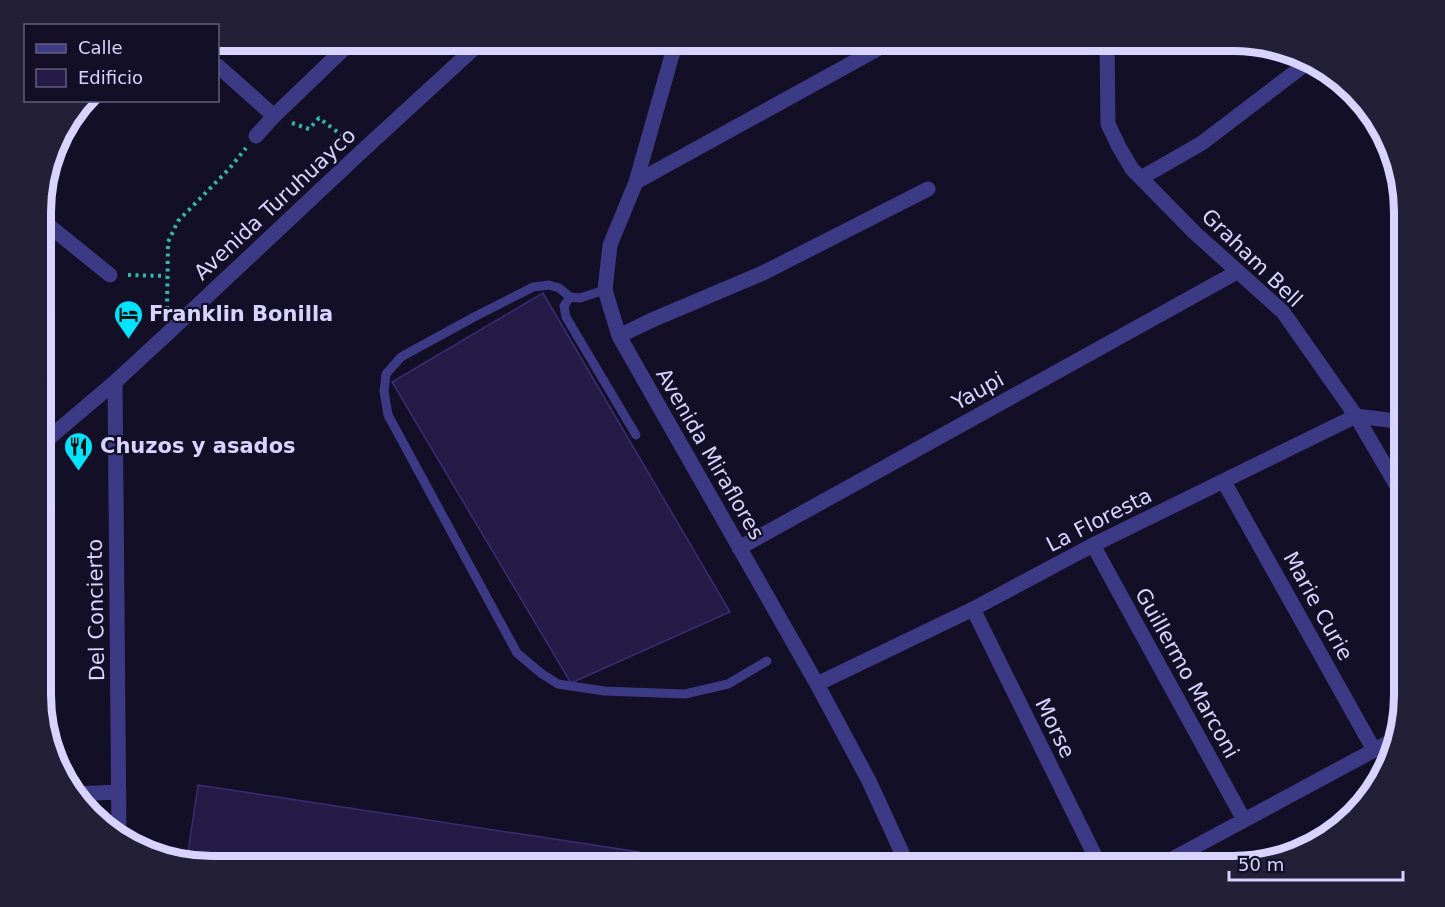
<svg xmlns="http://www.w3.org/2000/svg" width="1445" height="907" font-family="'DejaVu Sans',sans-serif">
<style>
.building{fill:#241b47;stroke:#3b2d73;stroke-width:1.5}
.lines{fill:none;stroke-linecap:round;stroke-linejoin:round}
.path{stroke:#2fb8b0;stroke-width:4;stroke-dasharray:3 4.5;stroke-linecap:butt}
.service{stroke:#3d3a85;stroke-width:9}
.minor{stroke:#3d3a85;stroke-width:15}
.tertiary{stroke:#3d3a85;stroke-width:15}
.labels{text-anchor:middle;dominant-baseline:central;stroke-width:4.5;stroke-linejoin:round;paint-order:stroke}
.street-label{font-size:21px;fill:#d9d4ff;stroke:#130f26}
.poi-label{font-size:21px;font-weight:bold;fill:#d9d4ff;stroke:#130f26;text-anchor:start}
.rim{fill:none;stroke:#d9d4ff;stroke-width:8}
</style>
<rect width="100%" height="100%" fill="#130f26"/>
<path class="building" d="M543,293L730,612L571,683L392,382Z
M198,785L639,852L637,866H212L187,859Z"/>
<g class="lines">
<path class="path" d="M292,123L309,129L319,118L348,140
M128,275L166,276
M167,309L168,242L178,221L229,169L246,148"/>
<path class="service" d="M605,290L580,298L570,297L559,288L549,285L533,287L474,317L401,357L386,374L384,391L388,415L517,653L542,674L558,684L604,691L685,694L728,684L767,661
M570,297L564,306L566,317L636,435
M1253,863L1319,833"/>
<path class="minor" d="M676,41L636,182L610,245L605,290L619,336L817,684L869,781L908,866
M1107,41L1108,124L1119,147L1132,169L1195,233L1283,312L1356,416L1404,498
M218,66L274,116
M256,136L274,116L352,41
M1141,178L1202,143L1307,63
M636,182L892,41
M42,220L110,275
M619,336L652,320L763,273L928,189
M1224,482L1374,750
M1093,545L1244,820
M739,548L1237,272
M973,609L1100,866
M817,684L973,609L1093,545L1356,416L1404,422
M1159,866L1393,740"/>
<path class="tertiary" d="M115,382L119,838
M42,444L115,382L167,334L361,152L482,41
M73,794L119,792"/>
</g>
<defs>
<symbol id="hotel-pin" viewBox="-11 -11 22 30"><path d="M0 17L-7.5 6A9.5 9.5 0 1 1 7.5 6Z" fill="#00e5ff" stroke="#130f26"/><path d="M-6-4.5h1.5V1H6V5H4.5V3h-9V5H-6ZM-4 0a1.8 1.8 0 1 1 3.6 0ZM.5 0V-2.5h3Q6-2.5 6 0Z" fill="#111"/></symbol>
<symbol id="restaurant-pin" viewBox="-11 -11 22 30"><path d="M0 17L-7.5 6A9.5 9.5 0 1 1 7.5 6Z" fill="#00e5ff" stroke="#130f26"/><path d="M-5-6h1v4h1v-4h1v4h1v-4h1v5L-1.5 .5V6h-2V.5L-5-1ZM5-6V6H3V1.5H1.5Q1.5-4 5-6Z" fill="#111"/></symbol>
</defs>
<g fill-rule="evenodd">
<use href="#hotel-pin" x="112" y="298" width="33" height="45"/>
<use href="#restaurant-pin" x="62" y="430" width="33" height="45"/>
</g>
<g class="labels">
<g class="street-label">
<text transform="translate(275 204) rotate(-43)">Avenida Turuhuayco</text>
<text transform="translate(1252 258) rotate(44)">Graham Bell</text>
<text transform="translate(978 391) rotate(-29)">Yaupi</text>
<text transform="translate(710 454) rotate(60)">Avenida Miraflores</text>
<text transform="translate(1099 520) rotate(-27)">La Floresta</text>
<text transform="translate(1318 606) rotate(61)">Marie Curie</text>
<text transform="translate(96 610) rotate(-91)">Del Concierto</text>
<text transform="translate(1187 673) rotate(61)">Guillermo Marconi</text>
<text transform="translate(1055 728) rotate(64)">Morse</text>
</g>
<g class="poi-label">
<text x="149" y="314">Franklin Bonilla</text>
<text x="100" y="446">Chuzos y asados</text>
</g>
</g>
<path d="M0 0H1445V907H0ZM212 51H1233A161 161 0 0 1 1394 212V695A161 161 0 0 1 1233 856H212A161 161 0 0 1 51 695V212A161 161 0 0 1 212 51Z" fill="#231f37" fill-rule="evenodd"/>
<path class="rim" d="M212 51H1233A161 161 0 0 1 1394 212V695A161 161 0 0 1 1233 856H212A161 161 0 0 1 51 695V212A161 161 0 0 1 212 51Z"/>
<rect x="24" y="24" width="195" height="78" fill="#130f26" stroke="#625e7d" stroke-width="1.5"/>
<rect x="36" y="44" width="30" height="9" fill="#3d3a85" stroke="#625e7d" stroke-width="1.5"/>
<text x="78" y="54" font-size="18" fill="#d9d4ff">Calle</text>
<rect x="36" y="69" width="30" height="18" fill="#241b47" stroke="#625e7d" stroke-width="1.5"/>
<text x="78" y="84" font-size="18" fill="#d9d4ff">Edificio</text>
<path d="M1229 871v9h174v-9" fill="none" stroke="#d9d4ff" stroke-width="3"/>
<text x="1238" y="871" font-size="18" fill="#d9d4ff" stroke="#130f26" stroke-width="4.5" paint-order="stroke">50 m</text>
</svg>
